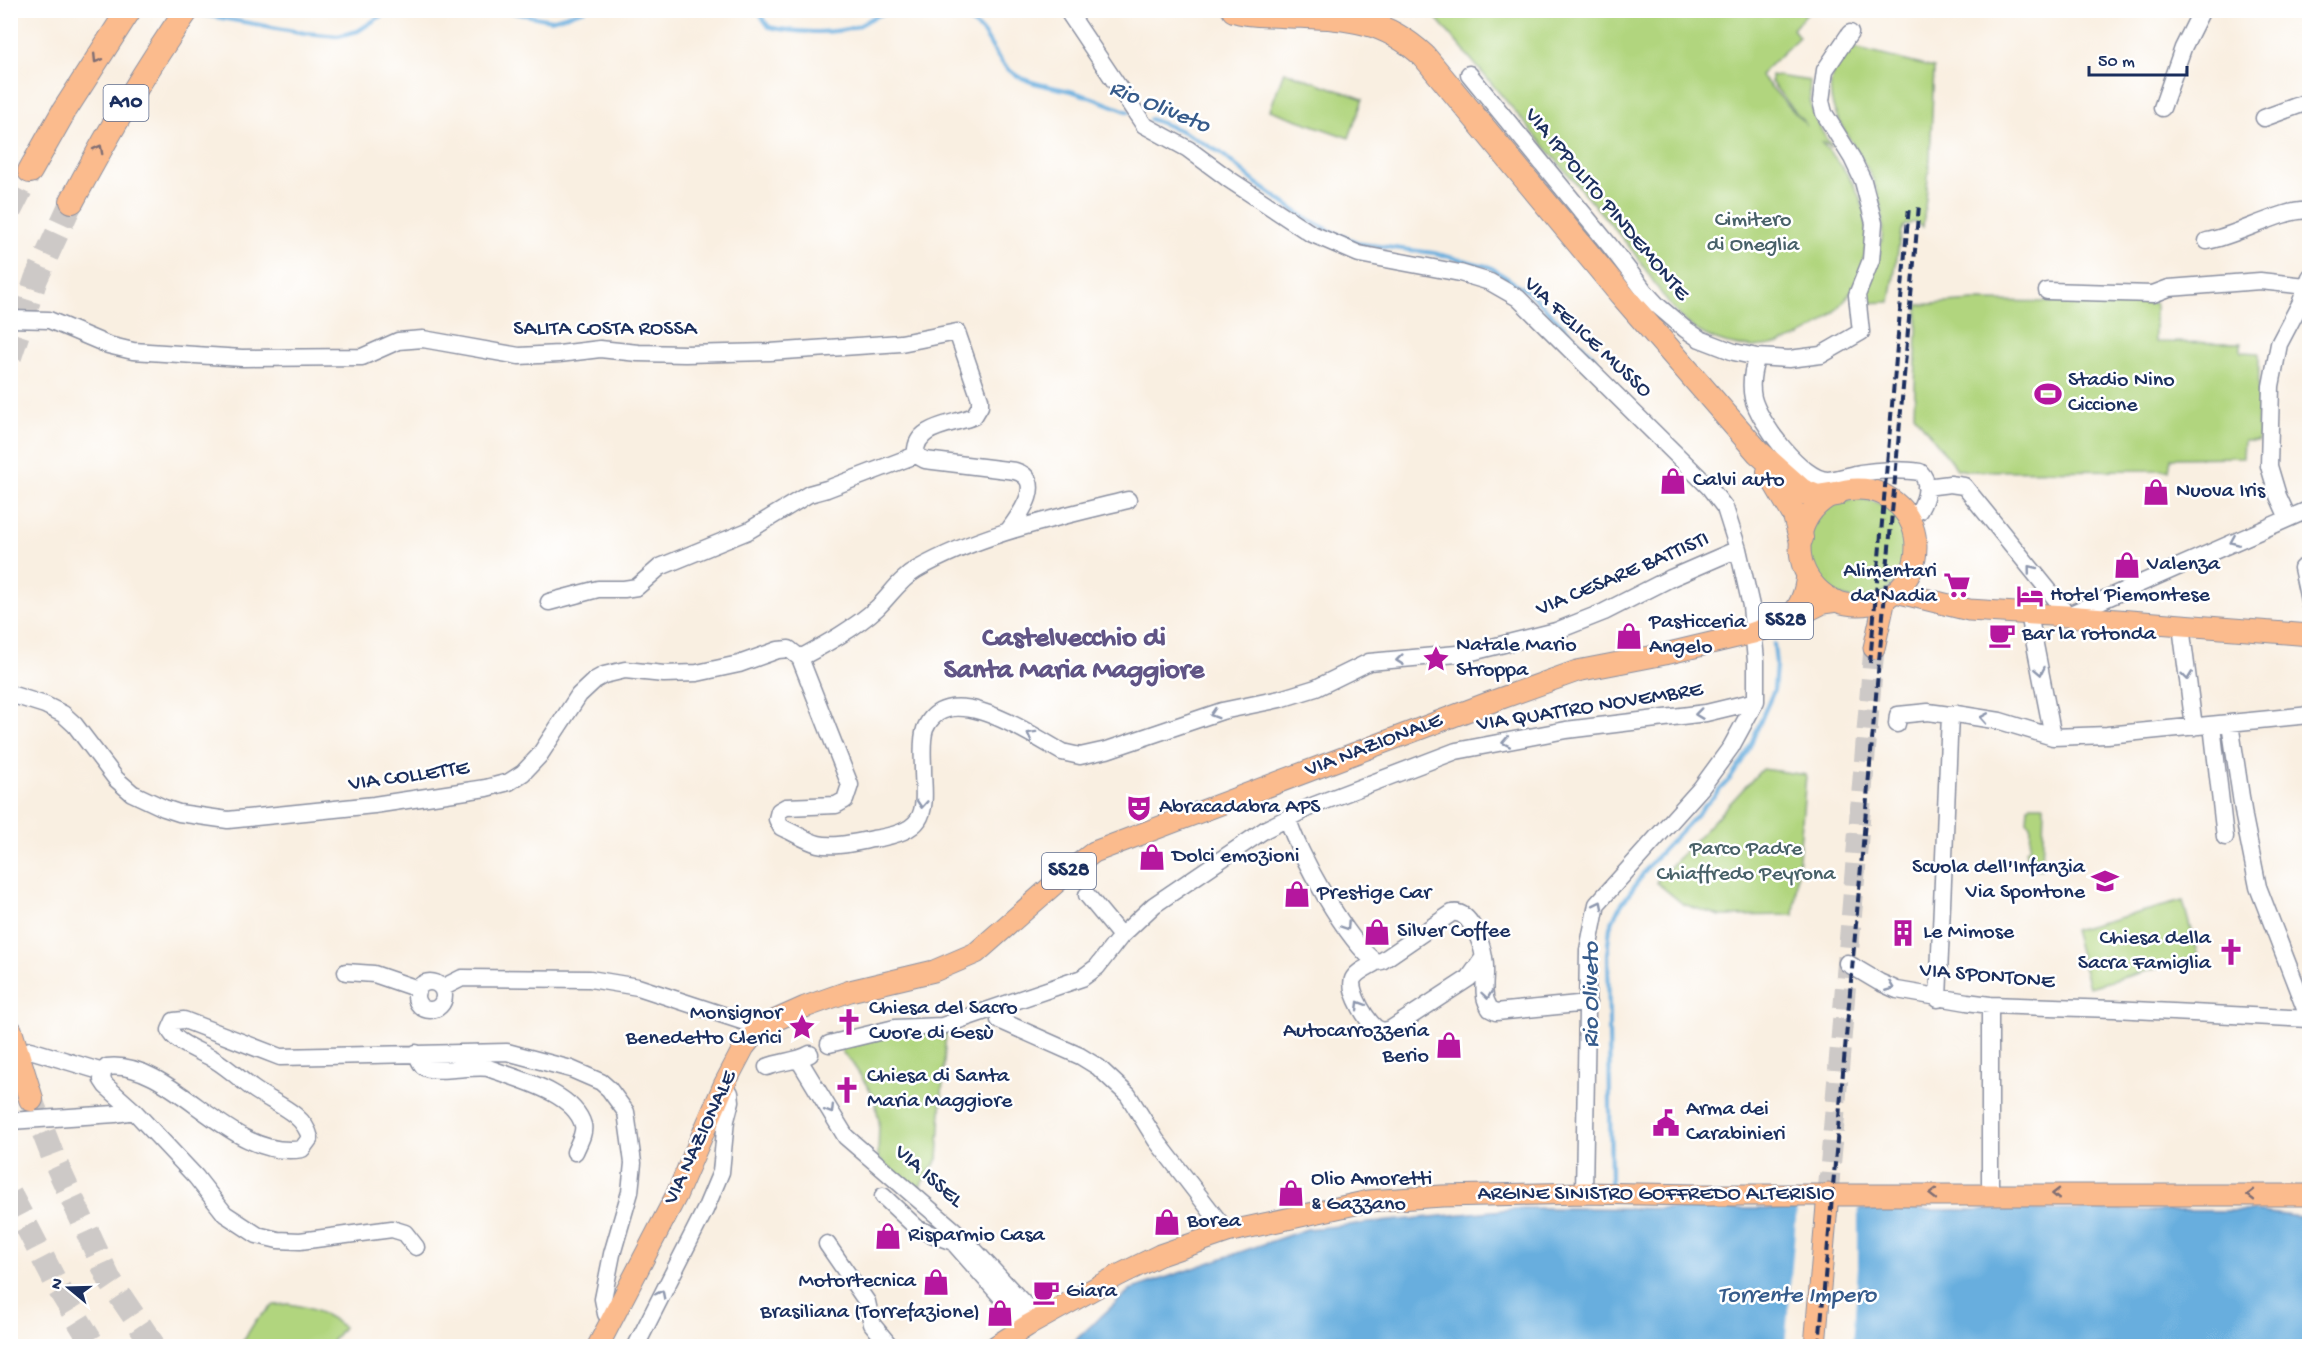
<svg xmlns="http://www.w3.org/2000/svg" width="2320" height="1357" font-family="'Gochi Hand',sans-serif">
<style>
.green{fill:#b1d57e;stroke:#66826e;stroke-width:1.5}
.water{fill:#68aede;stroke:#426e9e;stroke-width:1.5}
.pier{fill:#f9efe1}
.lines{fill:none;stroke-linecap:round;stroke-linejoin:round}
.stream{stroke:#68aede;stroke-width:4}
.major-tunnel{stroke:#cdc9c7;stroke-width:21;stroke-dasharray:21 10;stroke-linecap:butt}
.highway-tunnel{stroke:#cdc9c7;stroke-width:24;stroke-dasharray:24 12;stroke-linecap:butt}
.minor-casing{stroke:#8a8fa0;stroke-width:19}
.major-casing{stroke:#8a8fa0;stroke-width:23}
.highway-casing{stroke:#8a8fa0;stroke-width:26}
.minor{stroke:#fff;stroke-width:16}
.major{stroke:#fbbb8d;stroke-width:21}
.highway{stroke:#fbbb8d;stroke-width:24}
.rail{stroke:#1b2f5e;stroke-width:4;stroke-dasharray:9 4.5;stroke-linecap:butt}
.oneway{stroke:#806e73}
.oneway2{stroke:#8d97ae}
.labels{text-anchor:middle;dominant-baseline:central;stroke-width:5;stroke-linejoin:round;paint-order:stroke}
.shield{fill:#fff;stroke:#5f6d8e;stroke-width:1.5}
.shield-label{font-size:21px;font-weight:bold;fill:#1b2f5e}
.street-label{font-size:22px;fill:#1b2f5e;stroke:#fff}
.park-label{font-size:22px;fill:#486168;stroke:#fff}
.poi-label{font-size:22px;fill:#1b2f5e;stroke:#fff;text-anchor:start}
.water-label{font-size:24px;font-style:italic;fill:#365b8b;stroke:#fff}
.district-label{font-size:28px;font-weight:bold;fill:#615586;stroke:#fff}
</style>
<rect width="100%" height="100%" fill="#fff"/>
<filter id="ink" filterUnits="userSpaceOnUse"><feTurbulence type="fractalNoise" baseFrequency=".0167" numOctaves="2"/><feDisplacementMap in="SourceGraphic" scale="12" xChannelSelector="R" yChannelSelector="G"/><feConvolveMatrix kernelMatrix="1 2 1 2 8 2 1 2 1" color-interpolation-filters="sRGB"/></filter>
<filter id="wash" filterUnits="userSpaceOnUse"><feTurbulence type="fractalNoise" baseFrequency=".008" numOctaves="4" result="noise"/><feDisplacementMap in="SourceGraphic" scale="24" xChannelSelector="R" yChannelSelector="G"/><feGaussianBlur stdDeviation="1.35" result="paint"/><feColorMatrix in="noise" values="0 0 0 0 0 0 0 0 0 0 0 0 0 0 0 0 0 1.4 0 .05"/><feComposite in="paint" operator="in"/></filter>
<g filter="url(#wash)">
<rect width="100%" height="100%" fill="#f9efe1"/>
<path class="green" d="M1433,10L1809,11L1793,29L1799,37L1760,75L1807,126L1771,82V75L1810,81C1807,107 1818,127 1832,147L1821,142C1841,163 1858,185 1865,214C1866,221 1866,230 1866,237C1867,317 1774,373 1703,334C1667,314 1653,276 1628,245C1563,167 1496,90 1431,12Z
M1850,47L1934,68L1930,159L1923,227L1914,222L1904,226L1901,231L1890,302L1862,303C1873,276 1885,248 1882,218C1881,200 1875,182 1866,166C1850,136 1820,106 1834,70C1837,62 1844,54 1850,47Z
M1284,71L1363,99L1349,138L1270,110Z
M1974,301L2155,303V342L2241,343V352L2259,353L2258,441H2244L2243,457L2171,458L2169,470L1968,471L1957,469L1914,414L1918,305Z
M1808 549a50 50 0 1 1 100 0a50 50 0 1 1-100 0Z
M1762,769L1806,775L1794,915L1720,916L1683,904L1656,882Z
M2030,805H2044L2042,869L2028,868L2026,865V850L2030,847L2031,825L2027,821L2028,807Z
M2183,901L2198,957L2089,987L2073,930Z
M946,1031L938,1159L916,1192L878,1158L879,1121L874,1096L852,1063L842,1052L841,1046L875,1036Z
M289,1304C309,1307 327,1313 343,1327L329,1346H240L256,1320L274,1305Z"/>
<path class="water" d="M1524,1208L2253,1211L2309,1218V1346H1069L1130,1290L1307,1229Z"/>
<path class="pier" d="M1797,1206L1858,1207V1267L1853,1346H1785Z"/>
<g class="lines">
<path class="stream" d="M499,10L551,20L585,10
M757,10L769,27C792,32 832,35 855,27C863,25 870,18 879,15C900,8 930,12 951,16C993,24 985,49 1009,70C1028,86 1055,86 1077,93C1095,98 1112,106 1129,112
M193,13L305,33L338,36L358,31L390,10
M1150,119L1180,130L1221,153L1256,183L1305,218L1337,234L1362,244L1434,253L1490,267L1531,294L1596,359
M1611,1185L1608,945L1610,927L1617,911L1649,865L1731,778L1746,755L1774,690L1776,665L1774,644"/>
</g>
</g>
<g filter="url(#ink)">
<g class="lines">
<path class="major-tunnel" d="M1828,1194L1874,648"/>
<path class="highway-tunnel" d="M10,211L30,171
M10,357L36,279L72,201
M31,1099L53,1157L110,1281L154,1346
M10,1194L59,1289L94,1346"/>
<defs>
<path id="minor" d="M1067,10L1144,125L1188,149L1230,180L1310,233L1359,254L1460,273L1490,282L1518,298L1709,487L1725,508L1738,549L1751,606L1756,661V701L1731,747L1701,788L1597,904L1588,950L1584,1193
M1469,74L1610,246L1646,293L1658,306L1685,329L1700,339L1734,352L1757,357L1789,359L1821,355L1861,332L1857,295L1871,260L1874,223L1863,181L1852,158L1824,113L1821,101L1825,70L1850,33
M2162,108L2183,48L2202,10
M2264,118L2310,101
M2207,241C2237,236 2286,207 2310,211
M2047,291L2153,294L2169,288L2260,281L2306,286
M10,319L49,320L108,345L133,351L242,358L362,357L398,341L423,339L519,356L559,354L600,349L638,353L685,354L770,352L901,343L957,332L980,399V406L974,416C954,425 913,425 916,455L925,460L1015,471C1047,480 1019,516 1008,531
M1757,357C1752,371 1750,384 1753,398C1759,422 1802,480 1828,480C1839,479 1850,475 1860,473C1878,470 1903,469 1920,472C1931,483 1926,499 1919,511L1906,514
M1926,487L1950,484L1964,486L2059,603L2066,616L2310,509
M2288,518L2278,496L2269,466L2271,386L2279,344L2300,304L2310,277
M2302,568L2310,605
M549,602L598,589H624L637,587L660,567L748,531L809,494L827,489L916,455
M2029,614L2053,737
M2181,626L2194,727
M800,658C826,644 855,628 877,608C890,596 899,580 916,570C981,533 1056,518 1128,500
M10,694L45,705L63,714L75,725L116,779L132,793L164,808L179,813L228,820L374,805L486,788L509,782L523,773L539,756L579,695L595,680L604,675L625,670L664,674L697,673L739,664L778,650L789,649L800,658L850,785L845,800L836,805L786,807L779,811L777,819L781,827L785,829C796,834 807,841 818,844C834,848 857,842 873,839C887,837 910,832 918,820C927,807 923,785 923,770C923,758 921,741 925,729C947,676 1033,736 1062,752L1080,756L1107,750L1222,711L1280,699L1316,688L1369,662L1468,653L1556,631L1604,612L1671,578L1738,549
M2230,723L2244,817L2258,887L2309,1019
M1897,724L1898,715L1928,712L1950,715L1956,714L2000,721L2053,737L2107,735L2310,715
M2212,725L2225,837
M1288,819C1297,852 1348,943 1376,962L1382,961L1452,913C1470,909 1482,944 1484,958C1487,971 1483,984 1485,996C1485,1000 1488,1005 1490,1009L1496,1012L1588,1003
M1087,895L1121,936
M1376,962C1369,967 1357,971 1353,979C1348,990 1369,1028 1381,1030C1384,1031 1388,1030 1391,1029L1469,978L1484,957
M1847,963L1879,982L1897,990L1967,1002L1990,1005L2114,1009L2310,1019
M346,972L374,974L418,989
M416 996a14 14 0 1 1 28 0a14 14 0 1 1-28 0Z
M442,988L462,978L590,979L638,987L760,1027
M1938,999L1950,715
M1990,1005V1194
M999,1020L1080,1056L1098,1067L1128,1095L1156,1140L1227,1232
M829,1044L895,1028L942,1026L1082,978L1097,967L1121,936L1154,905L1266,829L1312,806L1456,751L1566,730L1706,713L1756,701
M30,1050L103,1072
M416,1053C418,1057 420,1063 423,1066C432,1075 472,1065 488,1068C517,1079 574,1092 583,1125C585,1134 578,1144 575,1152
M799,1060L846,1137L962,1237L1039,1320
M767,1067C781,1061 796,1062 810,1054
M103,1072L107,1067C173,1059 229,1162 302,1149L310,1138C304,1112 272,1103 252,1088C240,1079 228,1068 215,1060C203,1052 174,1043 170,1030L174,1021L184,1020L280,1057L507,1052L571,1069L601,1082L609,1089L626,1112L633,1163L630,1192L612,1254L603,1299L606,1314L614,1318
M103,1072L102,1080L106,1086L134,1111L196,1177L225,1214L257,1235L278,1240L300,1241L392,1229L405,1233L416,1247
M10,1121L115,1114L134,1111
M883,1196L918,1229L953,1242L1027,1326
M827,1244L867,1302L872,1324L890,1346
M636,1346L705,1210L721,1172L726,1120L731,1101L730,1093L724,1085"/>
<path id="major" d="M1800 547a58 58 0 1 1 116 0a58 58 0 1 1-116 0Z
M1807,575C1805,594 1800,608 1785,622L1823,603L1837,601
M1896,592L1969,610L2066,616L2310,635
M1874,648L1885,599
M598,1346L676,1196L724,1085L744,1047L760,1027L805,1007L850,991L934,971L976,953L1068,872L1094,852L1488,703L1577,671L1665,654L1753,633L1785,622
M996,1346L1027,1326L1117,1276L1160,1255L1227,1232L1369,1201L1442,1196L1584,1193L1699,1195H2310
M1815,1346L1828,1194"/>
<path id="highway" d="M1234,10C1250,15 1265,14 1281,15C1338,18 1379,14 1424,56L1621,294L1758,452L1802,491L1817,497L1836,494
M30,171L64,111L129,10
M72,201C107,135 144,71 187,10
M1769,472L1795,516L1801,538
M10,1031L31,1099"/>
</defs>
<use href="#minor" class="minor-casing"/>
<use href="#major" class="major-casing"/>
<use href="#highway" class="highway-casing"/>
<use href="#minor" class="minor"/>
<use href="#major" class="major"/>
<use href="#highway" class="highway"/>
<path class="rail" d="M1870,663L1909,206
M1819,1346L1919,205"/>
</g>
<defs><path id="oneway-chevron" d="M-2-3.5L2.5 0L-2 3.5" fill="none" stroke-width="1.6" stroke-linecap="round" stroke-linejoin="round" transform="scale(1.5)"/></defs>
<g class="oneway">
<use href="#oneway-chevron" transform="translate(97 59) rotate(122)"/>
<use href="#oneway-chevron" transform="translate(99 149) rotate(-62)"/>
<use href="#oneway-chevron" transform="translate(1933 1194) rotate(180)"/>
<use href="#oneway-chevron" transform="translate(2056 1194) rotate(-179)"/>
<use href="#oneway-chevron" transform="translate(2251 1195) rotate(180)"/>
</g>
<g class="oneway2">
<use href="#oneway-chevron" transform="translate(2234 541) rotate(157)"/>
<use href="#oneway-chevron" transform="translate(2031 569) rotate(-129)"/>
<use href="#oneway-chevron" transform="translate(1400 660) rotate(174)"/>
<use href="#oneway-chevron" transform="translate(2040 671) rotate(79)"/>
<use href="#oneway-chevron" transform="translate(2187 676) rotate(83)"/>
<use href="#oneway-chevron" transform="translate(1214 714) rotate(163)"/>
<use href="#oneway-chevron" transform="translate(1699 714) rotate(173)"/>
<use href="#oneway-chevron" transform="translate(1984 718) rotate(-170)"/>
<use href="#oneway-chevron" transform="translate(1031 735) rotate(-151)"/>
<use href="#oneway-chevron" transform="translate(1506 742) rotate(169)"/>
<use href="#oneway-chevron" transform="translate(922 804) rotate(94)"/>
<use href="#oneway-chevron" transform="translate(1599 905) rotate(-63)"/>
<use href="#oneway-chevron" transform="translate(1346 926) rotate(56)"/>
<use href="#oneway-chevron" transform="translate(1890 987) rotate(22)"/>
<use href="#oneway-chevron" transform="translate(1487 995) rotate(82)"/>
<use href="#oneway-chevron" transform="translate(1360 1005) rotate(-121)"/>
<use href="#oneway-chevron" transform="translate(830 1110) rotate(58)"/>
<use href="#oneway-chevron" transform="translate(661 1294) rotate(-63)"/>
</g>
</g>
<defs>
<symbol id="stadium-bare" viewBox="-9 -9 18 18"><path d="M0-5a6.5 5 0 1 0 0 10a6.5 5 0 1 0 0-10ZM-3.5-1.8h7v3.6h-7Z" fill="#b5179e" stroke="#fff" stroke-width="2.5" paint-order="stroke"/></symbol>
<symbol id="shop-bare" viewBox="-9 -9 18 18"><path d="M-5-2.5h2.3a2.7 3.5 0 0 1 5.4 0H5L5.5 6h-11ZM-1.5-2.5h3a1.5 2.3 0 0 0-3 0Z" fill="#b5179e" stroke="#fff" stroke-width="2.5" paint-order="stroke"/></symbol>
<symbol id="supermarket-bare" viewBox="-9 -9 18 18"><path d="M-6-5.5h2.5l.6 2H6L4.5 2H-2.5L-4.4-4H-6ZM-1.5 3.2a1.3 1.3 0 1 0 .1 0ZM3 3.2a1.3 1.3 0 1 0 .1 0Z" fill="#b5179e" stroke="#fff" stroke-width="2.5" paint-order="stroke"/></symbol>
<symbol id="hotel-bare" viewBox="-9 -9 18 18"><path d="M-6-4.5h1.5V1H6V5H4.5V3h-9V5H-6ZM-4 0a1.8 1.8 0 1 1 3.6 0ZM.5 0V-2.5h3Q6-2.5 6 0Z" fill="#b5179e" stroke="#fff" stroke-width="2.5" paint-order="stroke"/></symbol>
<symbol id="cafe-bare" viewBox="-9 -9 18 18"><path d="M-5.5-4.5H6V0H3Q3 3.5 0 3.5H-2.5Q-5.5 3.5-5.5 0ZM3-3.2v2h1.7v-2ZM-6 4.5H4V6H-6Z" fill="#b5179e" stroke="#fff" stroke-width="2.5" paint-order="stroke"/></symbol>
<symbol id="sight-bare" viewBox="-9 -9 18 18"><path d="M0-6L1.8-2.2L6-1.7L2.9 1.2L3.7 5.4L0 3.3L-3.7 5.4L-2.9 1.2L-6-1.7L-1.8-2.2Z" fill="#b5179e" stroke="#fff" stroke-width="2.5" paint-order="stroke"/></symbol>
<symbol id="theatre-bare" viewBox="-9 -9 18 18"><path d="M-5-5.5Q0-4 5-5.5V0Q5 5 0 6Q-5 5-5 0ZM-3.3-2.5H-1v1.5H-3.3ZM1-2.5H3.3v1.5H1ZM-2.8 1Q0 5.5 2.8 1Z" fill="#b5179e" stroke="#fff" stroke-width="2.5" paint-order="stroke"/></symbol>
<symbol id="school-bare" viewBox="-9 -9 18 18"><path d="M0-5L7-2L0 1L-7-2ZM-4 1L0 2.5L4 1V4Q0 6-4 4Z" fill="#b5179e" stroke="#fff" stroke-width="2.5" paint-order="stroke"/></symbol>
<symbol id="building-bare" viewBox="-9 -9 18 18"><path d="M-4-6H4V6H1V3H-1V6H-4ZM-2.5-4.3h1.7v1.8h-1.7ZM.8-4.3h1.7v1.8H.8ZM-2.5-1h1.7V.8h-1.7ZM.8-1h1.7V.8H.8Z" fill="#b5179e" stroke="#fff" stroke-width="2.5" paint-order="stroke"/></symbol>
<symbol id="church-bare" viewBox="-9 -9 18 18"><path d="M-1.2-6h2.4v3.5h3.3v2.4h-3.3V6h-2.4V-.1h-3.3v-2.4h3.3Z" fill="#b5179e" stroke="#fff" stroke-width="2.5" paint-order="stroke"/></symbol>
<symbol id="civic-bare" viewBox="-9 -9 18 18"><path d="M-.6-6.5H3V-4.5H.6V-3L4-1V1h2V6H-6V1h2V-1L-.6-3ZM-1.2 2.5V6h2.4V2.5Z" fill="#b5179e" stroke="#fff" stroke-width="2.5" paint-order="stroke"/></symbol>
</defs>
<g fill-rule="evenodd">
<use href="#stadium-bare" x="2029" y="375" width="38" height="38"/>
<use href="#shop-bare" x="1654" y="462" width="38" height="38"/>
<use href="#shop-bare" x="2137" y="473" width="38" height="38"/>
<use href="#shop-bare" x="2108" y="546" width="38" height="38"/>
<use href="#supermarket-bare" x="1938" y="566" width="38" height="38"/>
<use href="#hotel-bare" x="2011" y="577" width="38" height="38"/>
<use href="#cafe-bare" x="1983" y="616" width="38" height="38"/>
<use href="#shop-bare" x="1610" y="617" width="38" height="38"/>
<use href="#sight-bare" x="1417" y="640" width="38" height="38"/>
<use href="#theatre-bare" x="1120" y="789" width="38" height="38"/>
<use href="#shop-bare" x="1133" y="838" width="38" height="38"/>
<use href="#school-bare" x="2086" y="862" width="38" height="38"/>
<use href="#shop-bare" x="1278" y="875" width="38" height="38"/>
<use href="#shop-bare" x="1358" y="913" width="38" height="38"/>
<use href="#building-bare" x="1884" y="914" width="38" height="38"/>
<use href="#church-bare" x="2212" y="933" width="38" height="38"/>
<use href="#church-bare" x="830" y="1003" width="38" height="38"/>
<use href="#sight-bare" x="783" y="1008" width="38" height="38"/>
<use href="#shop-bare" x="1430" y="1026" width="38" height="38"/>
<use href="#church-bare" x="828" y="1071" width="38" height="38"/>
<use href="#civic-bare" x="1647" y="1104" width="38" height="38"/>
<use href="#shop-bare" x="1272" y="1174" width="38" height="38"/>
<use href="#shop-bare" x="1148" y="1203" width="38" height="38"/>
<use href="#shop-bare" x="869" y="1217" width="38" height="38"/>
<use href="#shop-bare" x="917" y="1263" width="38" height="38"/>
<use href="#cafe-bare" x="1027" y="1273" width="38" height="38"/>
<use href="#shop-bare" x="981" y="1294" width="38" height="38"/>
</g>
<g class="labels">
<g class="shield">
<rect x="103.5" y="85" width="45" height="36" rx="4.5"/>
<rect x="1759" y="603" width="54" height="36" rx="4.5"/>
<rect x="1042" y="853" width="54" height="36" rx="4.5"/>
</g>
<g class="shield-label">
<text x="126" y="103">A10</text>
<text x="1786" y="621">SS28</text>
<text x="1069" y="871">SS28</text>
</g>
<g class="street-label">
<text transform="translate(1606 205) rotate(50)">VIA IPPOLITO PINDEMONTE</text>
<text x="605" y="330">SALITA COSTA ROSSA</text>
<text transform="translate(1587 338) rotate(43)">VIA FELICE MUSSO</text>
<text transform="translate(1623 575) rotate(-23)">VIA CESARE BATTISTI</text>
<text transform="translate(1590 708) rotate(-9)">VIA QUATTRO NOVEMBRE</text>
<text transform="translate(1374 746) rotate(-21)">VIA NAZIONALE</text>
<text transform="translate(409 777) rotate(-8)">VIA COLLETTE</text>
<text transform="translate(1987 977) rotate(5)">VIA SPONTONE</text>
<text transform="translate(701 1138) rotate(-65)">VIA NAZIONALE</text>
<text transform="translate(928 1177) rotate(41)">VIA ISSEL</text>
<text x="1656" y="1195">ARGINE SINISTRO GOFFREDO ALTERISIO</text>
</g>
<g class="park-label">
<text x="1753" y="221">Cimitero<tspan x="1753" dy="25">di Oneglia</tspan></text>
<text x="1746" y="850">Parco Padre<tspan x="1746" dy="25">Chiaffredo Peyrona</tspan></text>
</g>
<g class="poi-label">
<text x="2068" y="381">Stadio Nino<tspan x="2068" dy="25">Ciccione</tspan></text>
<text x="1693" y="481">Calvi auto</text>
<text x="2176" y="492">Nuova Iris</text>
<text x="2147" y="565">Valenza</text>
<text x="1937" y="572" text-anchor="end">Alimentari<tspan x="1937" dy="25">da Nadia</tspan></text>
<text x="2050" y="596">Hotel Piemontese</text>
<text x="1649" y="623">Pasticceria<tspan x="1649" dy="25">Angelo</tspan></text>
<text x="2022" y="635">Bar la rotonda</text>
<text x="1456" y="646">Natale Mario<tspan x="1456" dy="25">Stroppa</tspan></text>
<text x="1159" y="808">Abracadabra APS</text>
<text x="1172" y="857">Dolci emozioni</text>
<text x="2085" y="868" text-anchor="end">Scuola dell'Infanzia<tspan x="2085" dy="25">Via Spontone</tspan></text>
<text x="1317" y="894">Prestige Car</text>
<text x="1397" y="932">Silver Coffee</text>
<text x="1923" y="933">Le Mimose</text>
<text x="2211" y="939" text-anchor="end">Chiesa della<tspan x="2211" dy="25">Sacra Famiglia</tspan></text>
<text x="869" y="1009">Chiesa del Sacro<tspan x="869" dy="25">Cuore di Gesù</tspan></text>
<text x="782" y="1014" text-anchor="end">Monsignor<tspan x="782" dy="25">Benedetto Clerici</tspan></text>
<text x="1429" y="1032" text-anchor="end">Autocarrozzeria<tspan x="1429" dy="25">Berio</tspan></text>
<text x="867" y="1077">Chiesa di Santa<tspan x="867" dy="25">Maria Maggiore</tspan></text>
<text x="1686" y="1110">Arma dei<tspan x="1686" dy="25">Carabinieri</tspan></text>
<text x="1311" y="1180">Olio Amoretti<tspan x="1311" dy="25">&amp; Gazzano</tspan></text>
<text x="1187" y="1222">Borea</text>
<text x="908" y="1236">Risparmio Casa</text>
<text x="916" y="1282" text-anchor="end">Motortecnica</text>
<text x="1066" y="1292">Giara</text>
<text x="980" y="1313" text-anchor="end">Brasiliana (Torrefazione)</text>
</g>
<g class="water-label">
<text transform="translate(1159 108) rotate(22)">Rio Oliveto</text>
<text transform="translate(1592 995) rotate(-90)">Rio Oliveto</text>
<text x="1797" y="1296">Torrente Impero</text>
</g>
<g class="district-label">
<text x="1074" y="639">Castelvecchio di<tspan x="1074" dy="32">Santa Maria Maggiore</tspan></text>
</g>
</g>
<rect width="2320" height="1357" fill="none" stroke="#fff" stroke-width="36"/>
<g transform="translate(69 1288) rotate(289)" stroke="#ffffff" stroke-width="4.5" paint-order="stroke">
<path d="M0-4.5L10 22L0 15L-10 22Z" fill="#1b2f5e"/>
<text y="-9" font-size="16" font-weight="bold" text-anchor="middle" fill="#1b2f5e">N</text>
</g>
<path d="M2089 66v9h98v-9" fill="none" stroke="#1b2f5e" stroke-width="3"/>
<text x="2098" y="66" font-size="18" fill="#1b2f5e" stroke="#ffffff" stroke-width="4.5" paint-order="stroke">50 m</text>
</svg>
